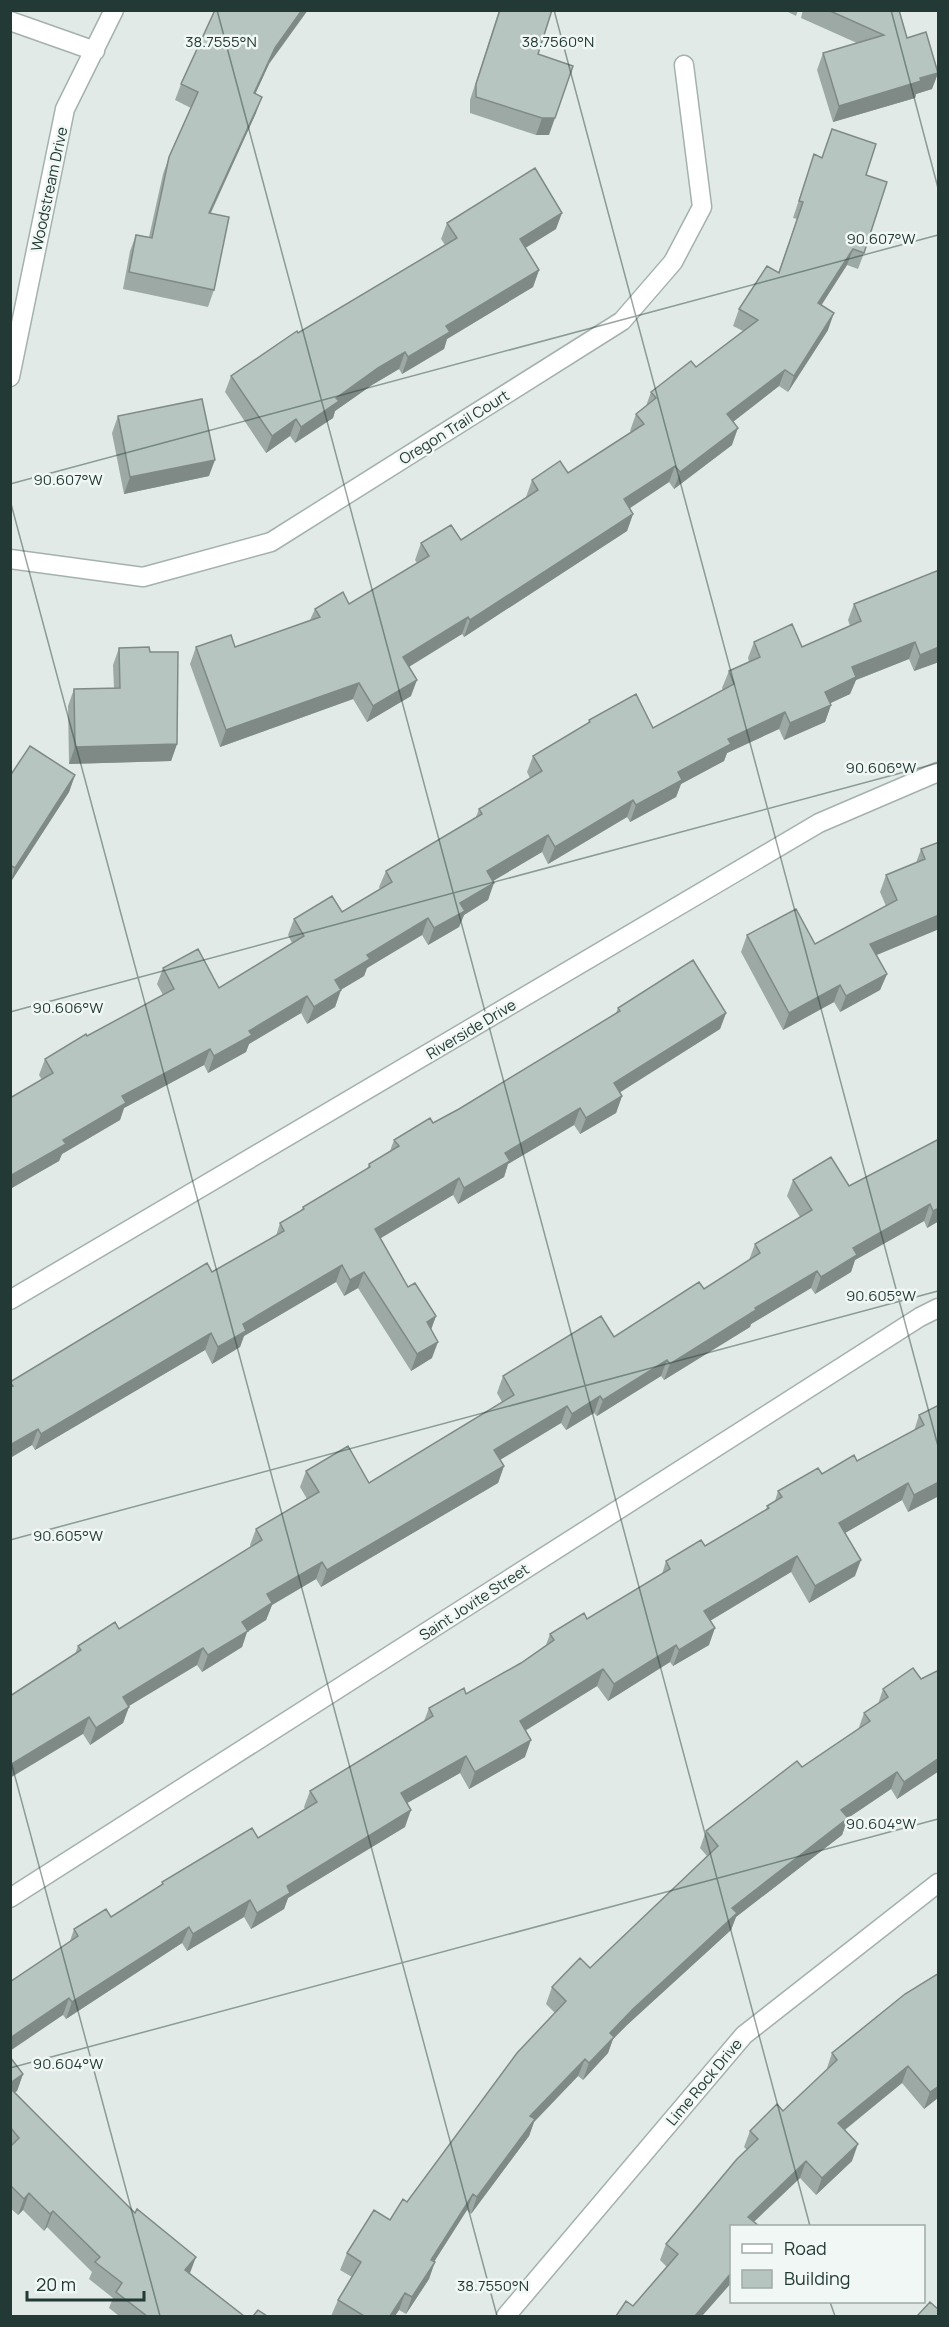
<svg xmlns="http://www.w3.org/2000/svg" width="949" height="2327" font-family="Manrope,sans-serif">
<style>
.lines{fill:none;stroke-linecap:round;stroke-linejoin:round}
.minor-casing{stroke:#a4b1ae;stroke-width:21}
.minor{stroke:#fff;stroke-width:18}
.wall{fill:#9da9a5}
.shaded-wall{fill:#7f8a86}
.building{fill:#b6c5c0;stroke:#7f8a86;stroke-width:1.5}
.ticks{fill:none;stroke:#223935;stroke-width:1.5;stroke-opacity:0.45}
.labels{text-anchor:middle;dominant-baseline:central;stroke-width:5;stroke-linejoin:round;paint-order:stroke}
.street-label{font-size:15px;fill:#223935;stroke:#f1f7f4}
.ticks-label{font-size:15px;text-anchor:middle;fill:#223935;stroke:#f1f7f4;stroke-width:5;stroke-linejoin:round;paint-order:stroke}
</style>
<rect width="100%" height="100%" fill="#e1eae7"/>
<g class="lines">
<defs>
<path id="minor" d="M10,21L95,51
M10,377L65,109L114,10
M10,559L143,577L271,542L622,321L673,262L702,207L684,65
M10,1300L819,823L938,772
M10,1898L920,1317L938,1308
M506,2316L744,2035L938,1883"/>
</defs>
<use href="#minor" class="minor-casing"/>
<use href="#minor" class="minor"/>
</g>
<path class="wall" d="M499,10H552L538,54L549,135H536L470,113V100Z
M784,10H798L796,16Z
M803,10H899L907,38L938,73L932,89L916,94L915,98L833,122L817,70L823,53L857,43L801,18Z
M269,64L255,94L256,113L211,213L214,290L208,307L123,289L130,251L136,235L149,237L163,174L169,157L191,108L175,100L181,84Z
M814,154L866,175L864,253L858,269L847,265L821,305L828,330L788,392L779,386L733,422L732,445L674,489L669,482L630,508L633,514L627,531L464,637L462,634L409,667L411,696L367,722L353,699L220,747L190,664L196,647H235L310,620L315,609L349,604L417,563L415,560L421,543L461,540L526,498V497L532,480L568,473L631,432L630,431L636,414L646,406L651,392L696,367L743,331L733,326L739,309L778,273L797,219L793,218Z
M447,223L556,229L525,248L539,270L533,287L447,339L444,349L402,374L399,369L372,385L335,411L333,418L295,443L290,436L266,453L225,392L231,376L298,333L445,245L441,239Z
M118,416L209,476L124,494L112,433Z
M939,570V662L914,671L909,659L856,680L850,694L830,703L831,705L825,722L784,740L779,729L727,753L724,761L681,784L676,797L630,822L627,817L548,864L542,852L493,881L488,900L464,915L459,927L428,945L422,935L367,968L364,976L341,989L335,1007L307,1024L301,1013L249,1044L246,1052L208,1073L204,1065L124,1108L120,1120L62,1154L59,1161L10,1189V1098L42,1080L39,1075L45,1059L163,995L157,984L163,968L219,988L292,943L288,935L294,919L342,912L380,889L379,887L386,871L476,817L479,809L530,778L527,772L533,756L588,723L589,720L653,728L723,690L722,688L729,671L749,662L748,658L754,642L802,647L850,626L848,620L854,604Z
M119,648L150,652L177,744L171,761L69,764L68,706L74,689L114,688L113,665Z
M75,775L69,792L10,883V776Z
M939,842V929L877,955L887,974L880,990L840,1012L834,1002L783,1030L741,952L747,935L815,944L886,906L880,892L886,875L916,863L921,849Z
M618,1008L726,1013L720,1029L619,1092L622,1096L616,1113L580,1134L574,1125L508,1164L504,1177L458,1204L453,1195L381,1238L408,1287L436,1316L431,1330L432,1358L411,1371L358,1288L344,1296L336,1282L244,1336L240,1347L212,1364L205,1350L35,1450L32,1445L10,1458V1382L212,1272L276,1236L280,1223L301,1211L303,1207L367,1169L369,1164L390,1151L394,1140L433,1123L459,1109L616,1013Z
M939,1139V1221L927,1228L924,1221L855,1260L851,1272L815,1294L811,1288L751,1324L750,1327L664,1380L661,1376L597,1416L594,1413L566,1430L561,1423L500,1460L504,1466L498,1483L321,1587L316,1579L272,1605L266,1620L247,1632L242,1647L202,1672L197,1665L129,1706L123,1723L90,1745L83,1734L75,1654L78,1646L119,1629L251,1547L250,1545L256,1529L307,1499L300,1487L306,1471L369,1483L502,1402L497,1393L503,1376L614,1337L704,1289L749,1260L755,1244L800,1217L787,1196L793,1180L849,1186Z
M939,1405V1496L908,1512L902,1500L845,1533L855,1576L809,1603L791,1572L710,1621L709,1645L673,1666L670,1662L608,1701L597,1686L525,1731V1757L469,1789L460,1773L407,1803L405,1827L288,1898L284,1909L251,1929L244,1917L187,1951L182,1943L66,2019L63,2015L70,1941L74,1929L111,1917L161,1886L162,1882L258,1838L305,1809L304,1807L310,1791L424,1721L429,1708L466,1694L521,1663L546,1645L550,1634L587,1619L662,1574L666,1561L705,1546L766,1510L767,1506L775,1501L778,1491L857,1461L914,1431L919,1415Z
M883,1689L939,1771L897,1799L891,1789L848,1818L842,1835L736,1917L731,1930L627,2025L613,2039L608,2053L583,2080L578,2076L534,2122L529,2136L471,2214L467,2210L434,2262L429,2279L406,2314L399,2310L395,2316H331L338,2300L352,2277L340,2270L347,2253L390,2220L407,2202L555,2013L546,2004L552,1987L590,1968L707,1856L700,1848L706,1831L858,1730L864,1713L878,1704Z
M905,1994L939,2097L924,2109L902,2083L845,2130L852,2161L816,2195L800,2178L754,2222L732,2226V2282L702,2316L633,2306L667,2267L660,2260L666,2244L747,2150L744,2147L750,2131L783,2111L826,2071L832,2053Z
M10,2057L23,2074L17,2091L15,2092L190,2273L244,2316H119L109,2308L113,2298L89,2279L92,2272L47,2227L44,2231L23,2210L18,2215L10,2208Z"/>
<path class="shaded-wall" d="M302,10H308L269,64L248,110L254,93L275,48Z
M938,73L932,89L916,94L915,98L833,122L839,106Z
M262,97L256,113L203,229L209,213Z
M542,118H555L549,135H536Z
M562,213L556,229L514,255L520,239Z
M853,249L847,265L812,320L818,303Z
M539,270L533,287L447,339L444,349L402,374L408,357L446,326Z
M834,313L828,330L788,392L794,376Z
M405,352L399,369L372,385L335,411L333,418L295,443L301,427L336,398L378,368Z
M785,370L779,386L721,431L727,414Z
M296,419L290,436L266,453L272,436Z
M738,428L732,445L674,489L680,472Z
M215,460L209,476L124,494L130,477Z
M675,466L669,482L618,516L624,499Z
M633,514L627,531L464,637L470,620Z
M468,617L462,634L397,674L403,657Z
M915,642L909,659L856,680L850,694L818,709L825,692L852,667Z
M939,647V662L914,671L920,655Z
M417,680L411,696L367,722L373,706Z
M359,683L353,699L220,747L226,730Z
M831,705L825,722L784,740L790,723Z
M785,712L779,729L727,753L724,761L681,784L676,797L630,822L636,805L678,772L728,739Z
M177,744L171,761L69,764L75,747Z
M75,775L69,792L10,883L15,868Z
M633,800L627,817L548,864L555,847Z
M548,835L542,852L481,888L487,871Z
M494,883L488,900L464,915L459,927L428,945L434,928L460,903Z
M939,915V929L864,960L870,944Z
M428,918L422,935L367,968L364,976L329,997L335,980L367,955Z
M887,974L880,990L840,1012L846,996Z
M840,985L834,1002L783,1030L789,1013Z
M341,990L335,1007L307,1024L314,1007Z
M307,996L301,1013L249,1044L246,1052L208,1073L214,1056L249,1031Z
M726,1013L720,1029L608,1100L614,1083Z
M210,1049L204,1065L124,1108L120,1120L62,1154L59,1161L10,1189V1176L63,1140L122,1096Z
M622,1096L616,1113L580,1134L586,1118Z
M580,1108L574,1125L508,1164L504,1177L458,1204L464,1188L505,1153Z
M459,1178L453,1195L369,1245L375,1229Z
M930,1204L924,1221L855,1260L851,1272L815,1294L821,1277L853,1248Z
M939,1208V1221L927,1228L933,1211Z
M342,1265L336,1282L244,1336L240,1347L212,1364L218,1347L243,1324Z
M817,1271L811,1288L751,1324L750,1327L664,1380L670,1364L755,1308Z
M364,1272L358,1288L344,1296L350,1280Z
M436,1316L430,1332L427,1322Z
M211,1333L205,1350L35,1450L41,1434Z
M438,1342L432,1358L411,1371L417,1354Z
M667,1360L661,1376L597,1416L603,1400Z
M600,1396L594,1413L566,1430L572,1414Z
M567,1406L561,1423L488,1467L494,1450Z
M38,1429L32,1445L10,1458V1445Z
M504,1466L498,1483L321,1587L327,1570Z
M939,1482V1496L908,1512L914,1495Z
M908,1483L902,1500L833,1540L839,1523Z
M797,1556L791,1572L698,1628L704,1611Z
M861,1560L855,1576L809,1603L815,1586Z
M322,1562L316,1579L272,1605L266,1620L247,1632L242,1647L202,1672L208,1655L242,1622L267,1594Z
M715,1628L709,1645L673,1666L679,1650Z
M676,1645L670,1662L608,1701L614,1684Z
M203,1648L197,1665L117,1713L123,1697Z
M603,1669L597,1686L513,1738L520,1721Z
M129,1707L123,1723L90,1745L96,1728Z
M89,1717L83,1734L10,1778V1765Z
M531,1740L525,1757L469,1789L475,1772Z
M466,1756L460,1773L395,1810L401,1793Z
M939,1758V1771L897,1799L904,1782Z
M897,1772L891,1789L848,1818L842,1835L736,1917L731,1930L627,2025L613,2039L608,2053L583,2080L589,2063L610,2033L732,1908L841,1810Z
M411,1810L405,1827L288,1898L284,1909L251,1929L257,1913L287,1886Z
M250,1900L244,1917L187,1951L193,1934Z
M189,1927L182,1943L66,2019L72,2002Z
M69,1998L63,2015L10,2051V2038Z
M585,2059L578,2076L534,2122L529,2136L471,2214L477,2197L530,2116Z
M908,2066L902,2083L832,2140L838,2123Z
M23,2074L17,2091L10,2095V2083Z
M939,2086V2097L924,2109L930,2092Z
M858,2144L852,2161L816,2195L822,2178Z
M806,2161L800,2178L749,2226L748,2217Z
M29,2193L23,2210L18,2215L24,2199Z
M473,2194L467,2210L425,2276L431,2260Z
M53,2211L47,2227L44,2231L50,2214Z
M196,2257L190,2273L185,2270Z
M435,2262L429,2279L406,2314L412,2297Z
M732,2272V2282L702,2316H695Z
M405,2293L399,2310L395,2316H390Z"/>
<path class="building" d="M215,10H302L275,48L254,93L262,97L209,213L229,217L214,290L129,272L136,235L152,238L169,157L198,92L181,84Z
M500,10H552L538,54L573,66L555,118H542L476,97V84Z
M828,10H899L907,38L926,32L938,73L920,78L921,81L839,106L823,53L884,35Z
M832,129L876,144L866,175L887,182L864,253L853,249L818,303L834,313L794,376L785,370L727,414L738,428L680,472L675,466L624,499L633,514L470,620L468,617L403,657L417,680L373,706L359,683L226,730L196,647L231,635L235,647L320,617L315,609L343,592L349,604L429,556L421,543L451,525L461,540L538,490L532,480L560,461L568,473L644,424L636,414L656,398L651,392L691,361L696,367L758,320L739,309L767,266L779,273L803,202L799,201L814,154L822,158Z
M535,168L562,213L520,239L539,270L446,326L450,332L408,357L405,352L378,368L336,398L339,401L301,427L296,419L272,436L231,376L297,331L298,333L457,238L447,223Z
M202,399L215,460L130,477L118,416Z
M939,570V647L920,655L915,642L852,667L856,677L825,692L831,705L790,723L785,712L728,739L731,744L678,772L682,780L636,805L633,800L555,847L548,835L487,871L494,883L460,903L465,911L434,928L428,918L367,955L370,959L335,980L341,990L314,1007L307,996L249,1031L252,1035L214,1056L210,1049L122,1096L126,1103L63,1140L66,1144L10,1176V1098L53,1073L45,1059L86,1034L87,1036L174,989L163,968L198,949L219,988L304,936L294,919L332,896L342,912L392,882L386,871L482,814L479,809L542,771L533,756L590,722L589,720L636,694L653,728L734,684L729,671L760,657L754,642L792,624L802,647L861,621L854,604Z
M149,647L150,652H178L177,744L75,747L74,689L120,688L119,648Z
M30,746L75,775L15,868L10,865V776Z
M939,842V915L870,944L887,974L846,996L840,985L789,1013L747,935L796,909L815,944L897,900L886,875L925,859L921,849Z
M693,960L726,1013L614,1083L622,1096L586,1118L580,1108L505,1153L510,1161L464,1188L459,1178L375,1229L408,1287L415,1283L436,1316L427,1322L438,1342L417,1354L364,1272L350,1280L342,1265L243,1324L246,1331L218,1347L211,1333L41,1434L38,1429L10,1445V1387L13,1386L10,1382L207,1263L212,1272L284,1231L280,1223L304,1209L303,1207L370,1167L369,1164L399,1146L394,1140L430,1118L433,1123L459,1109L620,1011L618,1008Z
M939,1139V1208L933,1211L930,1204L853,1248L857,1255L821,1277L817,1271L755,1308L756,1310L670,1364L667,1360L603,1400L600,1396L572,1414L567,1406L494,1450L504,1466L327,1570L322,1562L267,1594L272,1603L242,1622L248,1631L208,1655L203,1648L123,1697L129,1707L96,1728L89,1717L10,1765V1696L81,1650L78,1646L115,1622L119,1629L262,1540L256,1529L319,1492L306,1471L348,1446L369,1483L514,1395L503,1376L601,1316L614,1337L699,1282L704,1289L760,1253L755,1244L812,1210L793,1180L831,1157L849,1186Z
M939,1405V1482L914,1495L908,1483L839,1523L861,1560L815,1586L797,1556L704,1611L715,1628L679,1650L676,1645L614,1684L603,1669L520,1721L531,1740L475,1772L466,1756L401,1793L411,1810L287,1886L290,1893L257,1913L250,1900L193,1934L189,1927L72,2002L69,1998L10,2038V1982L78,1936L74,1929L106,1909L111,1917L163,1884L162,1882L252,1828L258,1838L317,1802L310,1791L433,1716L429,1708L464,1688L466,1694L521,1663L554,1640L550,1634L584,1613L587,1619L670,1569L666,1561L701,1540L705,1546L769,1508L767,1506L782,1497L778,1491L818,1468L822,1474L854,1455L857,1461L924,1425L919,1415Z
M913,1668L921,1679L939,1670V1758L904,1782L897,1772L841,1810L848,1818L732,1908L737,1913L633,2009L610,2033L614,2037L589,2063L585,2059L530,2116L535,2119L477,2197L473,2194L431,2260L435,2262L412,2297L405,2293L390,2316H364L338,2300L361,2262L347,2253L374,2210L390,2220L403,2199L407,2202L517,2053L566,2001L552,1987L580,1958L590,1968L718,1846L706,1831L797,1761L802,1767L870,1721L864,1713L888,1697L883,1689Z
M939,1973V2086L930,2092L908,2066L838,2123L858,2144L822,2178L806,2161L748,2217L759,2226H732V2272L695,2316H616L626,2301L633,2306L678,2254L666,2244L737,2159L758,2139L750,2131L777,2104L783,2111L837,2060L832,2053L905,1994Z
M10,2057L23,2074L10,2083Z
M10,2088L135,2213L137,2209L196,2257L185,2270L244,2316H147L116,2292L122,2283L95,2262L100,2257L53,2211L50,2214L29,2193L24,2199L10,2185V2147L19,2138L10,2127Z
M930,2302L939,2310V2316H917Z
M258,2310L267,2316H253Z"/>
<path class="ticks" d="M217,10L810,2226M554,10L938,1446M891,10L938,188M10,484L938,235M10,500L497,2316M10,1012L938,763M10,1540L938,1291M10,1758L160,2316M10,2068L938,1819M830,2302L835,2316"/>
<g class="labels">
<g class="street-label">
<text transform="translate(49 189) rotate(-78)">Woodstream Drive</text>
<text transform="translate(454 427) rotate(-32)">Oregon Trail Court</text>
<text transform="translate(471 1029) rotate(-31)">Riverside Drive</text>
<text transform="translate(474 1602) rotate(-33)">Saint Jovite Street</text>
<text transform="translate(704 2082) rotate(-50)">Lime Rock Drive</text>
</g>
</g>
<g class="ticks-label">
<text x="221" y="47">38.7555°N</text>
<text x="558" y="47">38.7560°N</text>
<text x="881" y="244">90.607°W</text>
<text x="68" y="485">90.607°W</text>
<text x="881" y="773">90.606°W</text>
<text x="68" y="1013">90.606°W</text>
<text x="881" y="1301">90.605°W</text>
<text x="68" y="1541">90.605°W</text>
<text x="881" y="1829">90.604°W</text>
<text x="68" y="2069">90.604°W</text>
<text x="493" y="2291">38.7550°N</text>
</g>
<rect width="949" height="2327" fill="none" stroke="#223935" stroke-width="24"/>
<rect x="730" y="2225" width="195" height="78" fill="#f1f7f4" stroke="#9eaba8" stroke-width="1.5"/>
<rect x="742" y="2244" width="30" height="9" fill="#ffffff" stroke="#9eaba8" stroke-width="1.5"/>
<text x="784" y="2255" font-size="18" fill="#223935">Road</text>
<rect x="742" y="2270" width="30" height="18" fill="#b6c5c0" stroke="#9eaba8" stroke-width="1.5"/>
<text x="784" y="2285" font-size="18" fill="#223935">Building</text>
<path d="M27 2291v9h117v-9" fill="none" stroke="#223935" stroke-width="3"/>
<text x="36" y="2291" font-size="18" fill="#223935" stroke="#f1f7f4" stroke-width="4.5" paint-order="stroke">20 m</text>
</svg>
